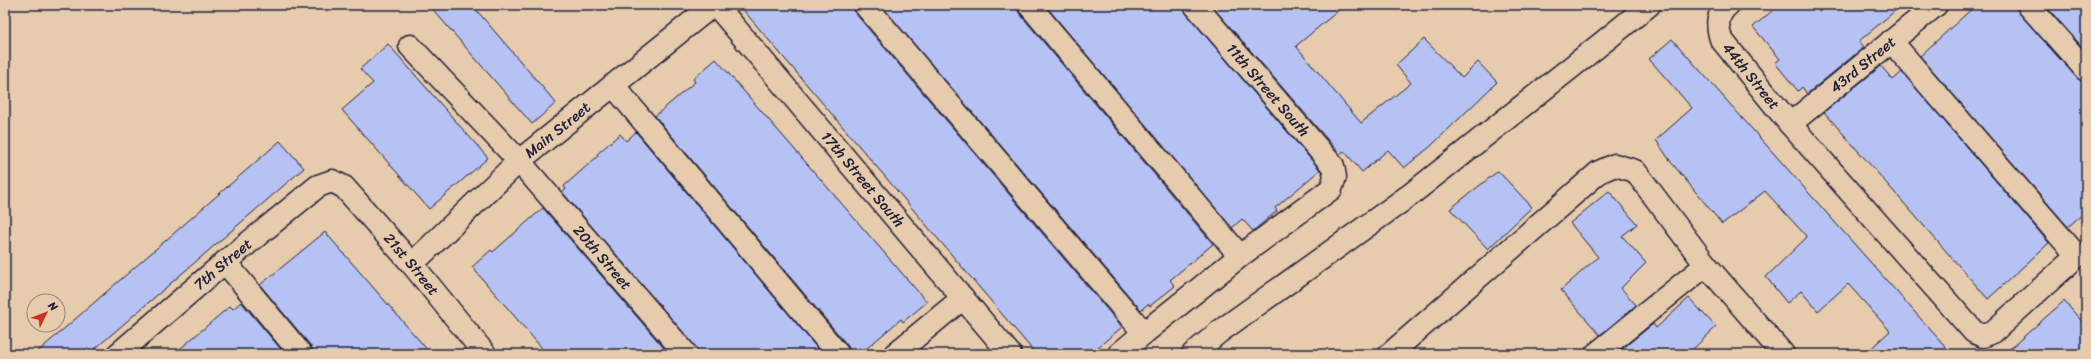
<svg xmlns="http://www.w3.org/2000/svg" width="2091" height="359" font-family="Sriracha,sans-serif">
<style>
.building{fill:#b6c2f3;stroke:#22223b}
.lines{fill:none;stroke-linecap:round;stroke-linejoin:round}
.minor-casing{stroke:#22223b;stroke-width:25}
.tertiary-casing{stroke:#22223b;stroke-width:25}
.minor{stroke:#e6cbad;stroke-width:22}
.tertiary{stroke:#e6cbad;stroke-width:22}
.labels{text-anchor:middle;dominant-baseline:central;stroke-width:3;stroke-linejoin:round;paint-order:stroke}
.street-label{font-size:15px;fill:#22223b;stroke:#e6cbad}
</style>
<rect width="100%" height="100%" fill="#e6cbad"/>
<filter id="ink" filterUnits="userSpaceOnUse"><feTurbulence type="fractalNoise" baseFrequency=".025" numOctaves="2"/><feDisplacementMap in="SourceGraphic" scale="8" xChannelSelector="R" yChannelSelector="G"/><feConvolveMatrix kernelMatrix="1 2 1 2 8 2 1 2 1" color-interpolation-filters="sRGB"/></filter>
<g filter="url(#ink)">
<path class="building" d="M429,5H472L556,103L532,124Z
M739,5H853L855,13L1122,327L1090,354H1036Z
M881,5H1017L1019,13L1213,244L1170,280L1175,286L1150,306L1148,304L1141,310Z
M1045,5H1183L1186,13L1320,170L1275,208L1277,211L1253,231L1242,219L1232,228Z
M1211,5H1345L1296,46L1361,123L1411,83L1396,65L1424,39L1462,78L1478,62L1497,82L1431,146L1404,168L1388,150L1362,172L1344,151L1340,154Z
M1779,5H1902L1859,41L1864,47L1807,94L1802,87L1798,91L1775,63L1780,59L1753,27Z
M1976,5H2016L2019,13L2077,78L2086,82V211L2068,227L1920,56Z
M2045,5H2086V51Z
M1672,39L1952,354H1865L1890,331L1848,284L1818,311L1801,291L1787,303L1766,277L1807,237L1765,191L1722,224L1671,162L1656,140L1692,108L1649,59Z
M388,44L488,158L429,209L342,110L373,83L360,69Z
M716,59L927,302L903,322L901,319L860,354H850L848,346L655,116L695,82L693,79Z
M1881,66L1893,80L1902,72L2049,243L1988,299L1824,112Z
M636,132L822,354H698L695,346L562,192L566,189L564,186L598,156L597,154L620,134L626,141Z
M280,141L304,168L89,354H35Z
M1498,171L1532,207L1488,249L1450,209Z
M1609,191L1637,224L1622,236L1646,263L1621,288L1636,305L1600,335L1561,290L1598,257L1570,223Z
M543,208L669,354H547L472,267L491,250L493,252Z
M325,232L431,354H313L311,346L260,285Z
M1689,298L1716,327L1688,354L1617,353L1653,324L1656,328Z
M2064,301L2086,326V354H2004Z
M241,302L285,354H174L230,306L233,309Z"/>
<g class="lines">
<defs>
<g id="minor">
<path id="s1" d="M716,5L1010,354"/>
<path d="M865,5L1144,333L1240,256"/>
<path d="M1029,5L1240,256L1331,189L1335,177L1333,166L1195,5"/>
<path id="s2" d="M1728,5C1716,15 1717,26 1721,39L1790,124L1974,332L1983,336L1993,332L2077,256L1891,41"/>
<path d="M2028,5L2086,70"/>
<path d="M1607,39L1649,5"/>
<path id="s3" d="M410,46L519,161L686,354"/>
<path d="M613,85L838,354"/>
<path id="s4" d="M1790,124L1936,5"/>
<path d="M225,262L301,354"/>
<path id="s5" d="M412,264L519,161L713,5"/>
<path id="s6" d="M118,354L225,262L318,186L332,181L344,187L412,264L485,354"/>
<path d="M895,354L963,298"/>
<path d="M1119,354L1144,333"/>
<path d="M1390,354L1599,172L1615,165L1635,171L1706,265L1783,354"/>
<path d="M1596,354L1706,265"/>
</g>
<path id="tertiary" d="M1193,354L1219,332L1410,195L1607,39"/>
</defs>
<use href="#minor" class="minor-casing"/>
<use href="#tertiary" class="tertiary-casing"/>
<use href="#minor" class="minor"/>
<use href="#tertiary" class="tertiary"/>
</g>
</g>
<g class="labels">
<g class="street-label">
<text stroke="none"><textPath href="#s4" startOffset="94">43rd Street</textPath></text>
<text stroke="none"><textPath href="#s2" startOffset="85">44th Street</textPath></text>
<text transform="translate(1268 90) rotate(49)">11th Street South</text>
<text stroke="none"><textPath href="#s5" startOffset="198">Main Street</textPath></text>
<text stroke="none"><textPath href="#s1" startOffset="228">17th Street South</textPath></text>
<text stroke="none"><textPath href="#s3" startOffset="286">20th Street</textPath></text>
<text stroke="none"><textPath href="#s6" startOffset="392">21st Street</textPath></text>
<text stroke="none"><textPath href="#s6" startOffset="138">7th Street</textPath></text>
</g>
</g>
<rect width="2091" height="359" fill="none" stroke="#e6cbad" stroke-width="20"/>
<rect x="10" y="10" width="2071" height="339" fill="none" stroke="#22223b" stroke-width="1.5" filter="url(#ink)"/>
<g transform="translate(46 313) rotate(47)"><circle r="19" fill="#e6cbad" stroke="#98877f"/>
<path d="M0-3L7 15L0 10L-7 15Z" fill="#c8321e"/>
<text y="-6" font-size="11" font-weight="bold" text-anchor="middle" fill="#22223b">N</text>
</g>
</svg>
